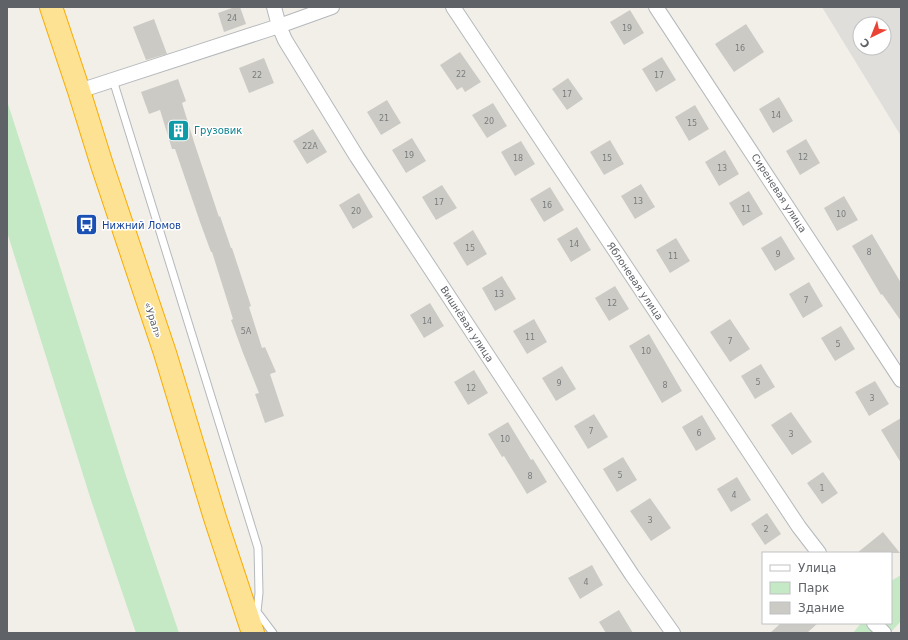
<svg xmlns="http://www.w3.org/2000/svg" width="908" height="640" font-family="'DejaVu Sans',sans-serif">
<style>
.industrial{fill:#e0deda;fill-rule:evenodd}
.green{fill:#c5e8c5}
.building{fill:#cccac5}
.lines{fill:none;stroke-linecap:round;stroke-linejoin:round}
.lane-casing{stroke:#b5b8bc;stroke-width:9}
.street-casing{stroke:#b5b8bc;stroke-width:16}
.highway-casing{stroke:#f9ab00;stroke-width:24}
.lane{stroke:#fff;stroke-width:7}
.street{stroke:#fff;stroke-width:14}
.highway{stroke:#fde293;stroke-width:22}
.labels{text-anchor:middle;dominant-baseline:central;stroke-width:3;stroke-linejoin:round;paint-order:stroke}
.number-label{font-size:8px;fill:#7a7d7f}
.culture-label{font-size:10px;fill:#0d838f;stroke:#fff;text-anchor:start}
.street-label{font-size:10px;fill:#5f6368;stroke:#fff}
.transit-label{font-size:10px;fill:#164399;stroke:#fff;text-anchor:start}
</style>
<rect width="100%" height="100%" fill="#f1efe8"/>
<path class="industrial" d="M822,7H901V136ZM860,24H884V48H860Z"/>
<path class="green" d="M7,101L39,200L126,476L179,633H136L91,500L7,232Z
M901,575V621L890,633H853L861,623H891V581Z"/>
<path class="building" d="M235,7H240L246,24L224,32L218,13Z
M630,10L644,33L624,45L610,22Z
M154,19L167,54L146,60L133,27Z
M746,24L764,52L734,72L715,44Z
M460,52L481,82L465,92L462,87L457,90L440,65Z
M662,57L676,80L656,92L642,69Z
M264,58L274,83L249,93L239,68Z
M568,78L583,99L567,110L552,89Z
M178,79L186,101L182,103L194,142L219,217L220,216L231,248H232L251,306L249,307L262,348L265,347L276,372L270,374L284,416L265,423L255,394L259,393L243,353L231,320L233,319L212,252H211L200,222L175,149H172L160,110L149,114L141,92Z
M779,97L793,121L773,133L759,109Z
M387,100L401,123L381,135L367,112Z
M493,103L507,126L487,138L472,115Z
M695,105L709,129L689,141L675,117Z
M313,129L327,152L307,164L293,141Z
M412,138L426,161L406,173L392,150Z
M806,139L820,163L800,175L786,151Z
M610,140L624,164L604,175L590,152Z
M521,141L535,164L515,176L501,152Z
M725,150L739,174L719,186L705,162Z
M641,184L655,207L635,219L621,196Z
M442,185L457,208L436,220L422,197Z
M550,187L564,210L544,222L530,199Z
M749,191L763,214L743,226L729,203Z
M359,193L373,217L353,229L339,205Z
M844,196L858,220L837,231L824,208Z
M577,227L591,250L571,262L557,239Z
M473,230L487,254L467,266L453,243Z
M872,234L901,283V321L882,294L881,295L852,246Z
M781,236L795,259L775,271L761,248Z
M676,238L690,261L670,273L656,250Z
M502,276L516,299L495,311L482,288Z
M809,282L823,306L803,318L789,294Z
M615,286L629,309L609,321L595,298Z
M430,303L444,326L424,338L410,315Z
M534,319L547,342L527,354L513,331Z
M730,319L750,349L730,362L710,332Z
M841,326L855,349L835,361L821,338Z
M649,334L682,391L662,403L629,346Z
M761,364L775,387L755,399L741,376Z
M562,366L576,389L556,401L542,378Z
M474,370L488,393L468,405L454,382Z
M875,381L889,404L869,416L855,392Z
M791,412L812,442L792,455L771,425Z
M594,414L608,437L588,449L574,426Z
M702,415L716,439L696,451L682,427Z
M901,418V463L881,430Z
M508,422L531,460L533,459L547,482L527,494L504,456L502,457L488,434Z
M623,457L637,480L617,492L603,469Z
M823,472L838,493L822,504L807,483Z
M737,477L751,500L731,512L717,489Z
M650,498L671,528L651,541L630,511Z
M767,513L781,534L765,545L751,524Z
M883,532L900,553H857Z
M592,565L603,585L580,599L568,578Z
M619,610L633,633H606L599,622Z
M781,623H818L807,633H770Z"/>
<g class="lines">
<defs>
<path id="lane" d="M113,80L258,548L259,593L257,612
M255,609L273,633"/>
<path id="street" d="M274,7L279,26L285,40L357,157L632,575L673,633
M453,7L799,527L819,553
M656,7L901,380
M79,91L279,26L332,7
M874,623L884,633"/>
<path id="highway" d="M51,7L79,91L102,165L165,353L215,518L253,633"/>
</defs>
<use href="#lane" class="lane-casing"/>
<use href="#street" class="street-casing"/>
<use href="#highway" class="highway-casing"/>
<use href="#lane" class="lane"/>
<use href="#street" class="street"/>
<use href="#highway" class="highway"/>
</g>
<defs>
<symbol id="building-square" viewBox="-11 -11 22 22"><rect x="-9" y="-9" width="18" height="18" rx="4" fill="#0f9aa8" stroke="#fff"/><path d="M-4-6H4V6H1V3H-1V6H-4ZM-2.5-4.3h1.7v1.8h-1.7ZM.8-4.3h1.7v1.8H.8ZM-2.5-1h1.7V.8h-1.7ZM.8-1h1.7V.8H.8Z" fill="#fff"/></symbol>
<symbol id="bus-square" viewBox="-11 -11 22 22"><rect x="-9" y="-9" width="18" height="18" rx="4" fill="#1a4fb4" stroke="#fff"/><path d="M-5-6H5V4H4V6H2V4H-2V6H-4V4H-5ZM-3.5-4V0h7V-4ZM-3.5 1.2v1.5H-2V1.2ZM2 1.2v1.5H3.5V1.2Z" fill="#fff"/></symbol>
</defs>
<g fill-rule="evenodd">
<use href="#building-square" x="166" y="118" width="25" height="25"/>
<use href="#bus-square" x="74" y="212" width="25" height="25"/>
</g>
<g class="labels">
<g class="number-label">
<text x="232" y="18">24</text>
<text x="627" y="28">19</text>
<text x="740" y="48">16</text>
<text x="461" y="74">22</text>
<text x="257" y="75">22</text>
<text x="659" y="75">17</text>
<text x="567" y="94">17</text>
<text x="776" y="115">14</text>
<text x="384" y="118">21</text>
<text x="489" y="121">20</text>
<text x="692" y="123">15</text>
<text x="310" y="146">22А</text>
<text x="409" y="155">19</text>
<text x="803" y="157">12</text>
<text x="518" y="158">18</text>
<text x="607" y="158">15</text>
<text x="722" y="168">13</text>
<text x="638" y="201">13</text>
<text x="439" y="202">17</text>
<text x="547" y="205">16</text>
<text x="746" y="209">11</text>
<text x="356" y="211">20</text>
<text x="841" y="214">10</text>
<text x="574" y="244">14</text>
<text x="470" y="248">15</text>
<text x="869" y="252">8</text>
<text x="778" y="254">9</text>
<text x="673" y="256">11</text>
<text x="499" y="294">13</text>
<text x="806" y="300">7</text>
<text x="612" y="303">12</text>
<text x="427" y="321">14</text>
<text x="246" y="331">5А</text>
<text x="530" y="337">11</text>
<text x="730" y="341">7</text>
<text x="838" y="344">5</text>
<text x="646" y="351">10</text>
<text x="758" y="382">5</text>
<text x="559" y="383">9</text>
<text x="665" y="385">8</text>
<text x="471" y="388">12</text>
<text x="872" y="398">3</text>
<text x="591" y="431">7</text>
<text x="699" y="433">6</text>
<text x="791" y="434">3</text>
<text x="505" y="439">10</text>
<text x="620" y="475">5</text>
<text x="530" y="476">8</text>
<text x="822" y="488">1</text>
<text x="734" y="495">4</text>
<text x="650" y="520">3</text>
<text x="766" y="529">2</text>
<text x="586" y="582">4</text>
</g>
<g class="culture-label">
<text x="194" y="130">Грузовик</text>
</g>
<g class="street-label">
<text transform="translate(779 193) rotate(57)">Сиреневая улица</text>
<text transform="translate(635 281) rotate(56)">Яблоневая улица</text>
<text transform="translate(153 320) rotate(72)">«Урал»</text>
<text transform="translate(467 324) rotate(57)">Вишнёвая улица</text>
</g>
<g class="transit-label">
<text x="102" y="225">Нижний Ломов</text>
</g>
</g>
<rect width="908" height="640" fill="none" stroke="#5f6368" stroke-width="16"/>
<rect x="762" y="552" width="130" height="72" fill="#ffffff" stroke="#bfc1c3"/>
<rect x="770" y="565" width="20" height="6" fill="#ffffff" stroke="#bfc1c3"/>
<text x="798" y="572" font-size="12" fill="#5f6368">Улица</text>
<rect x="770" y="582" width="20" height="12" fill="#c5e8c5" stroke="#bfc1c3"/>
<text x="798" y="592" font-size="12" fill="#5f6368">Парк</text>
<rect x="770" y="602" width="20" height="12" fill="#cccac5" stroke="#bfc1c3"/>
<text x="798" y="612" font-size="12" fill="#5f6368">Здание</text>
<g transform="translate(872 36) rotate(223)"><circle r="19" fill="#ffffff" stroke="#bfc1c3"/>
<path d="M0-3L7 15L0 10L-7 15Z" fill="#ea4335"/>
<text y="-6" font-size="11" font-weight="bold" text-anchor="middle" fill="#5f6368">С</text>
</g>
</svg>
